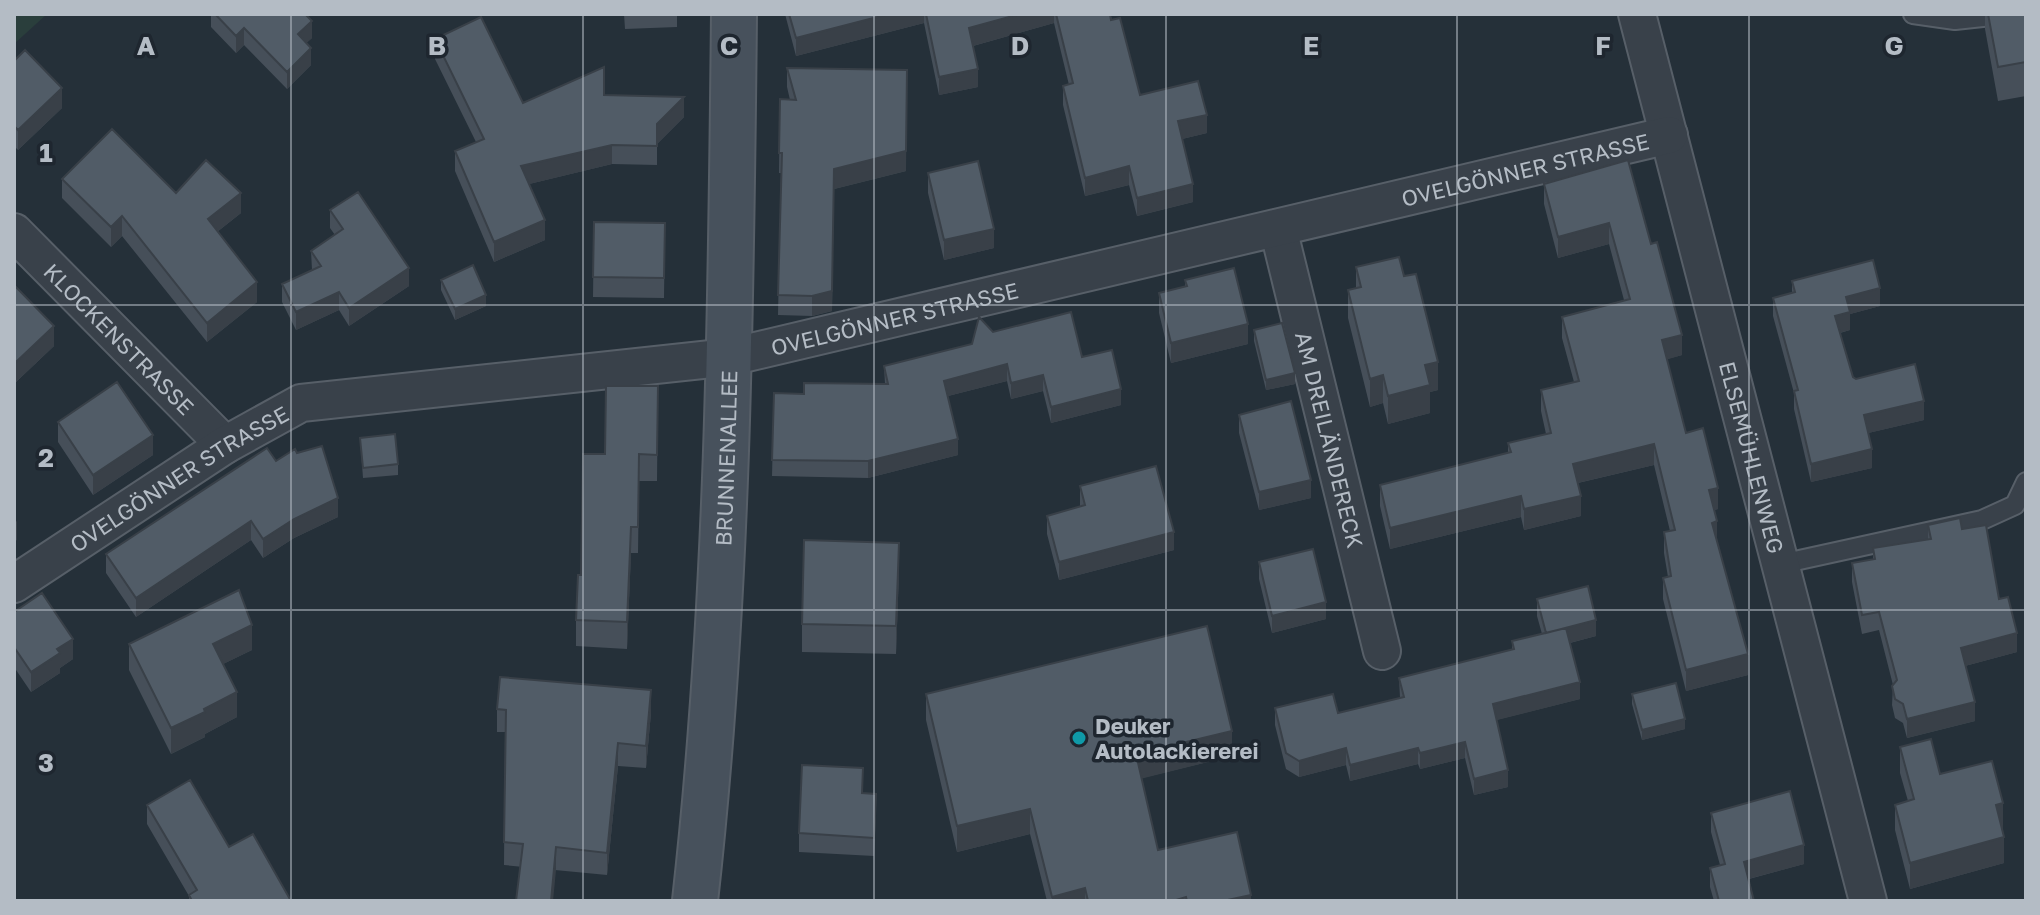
<svg xmlns="http://www.w3.org/2000/svg" width="2040" height="915" font-family="'Golos Text',sans-serif">
<style>
.green{fill:#2a3e3c}
.lines{fill:none;stroke-linecap:round;stroke-linejoin:round}
.lane-casing{stroke:#575f68;stroke-width:22}
.street-casing{stroke:#575f68;stroke-width:40}
.secondary-casing{stroke:#575f68;stroke-width:48}
.lane{stroke:#39414a;stroke-width:18}
.street{stroke:#39414a;stroke-width:36}
.secondary{stroke:#47515c;stroke-width:44}
.wall{fill:#464f59}
.shaded-wall{fill:#394048}
.building{fill:#515c67;stroke:#394048;stroke-width:2}
.grid{fill:none;stroke:#b4bcc5;stroke-width:2;stroke-opacity:0.55}
.culture-dot{fill:#0f9aa8;stroke:#1e262f;stroke-width:3}
.labels{text-anchor:middle;dominant-baseline:central;stroke-width:7;stroke-linejoin:round;paint-order:stroke}
.street-label{font-size:22px;fill:#b4bcc5;stroke:#1e262f}
.poi-label{font-size:22px;font-weight:bold;fill:#b4bcc5;stroke:#1e262f;text-anchor:start}
.grid-label{font-size:26px;text-anchor:middle;font-weight:bold;fill:#b4bcc5;stroke:#1e262f;stroke-width:7;stroke-linejoin:round;paint-order:stroke}
</style>
<rect width="100%" height="100%" fill="#253039"/>
<path class="green" d="M14,14H47L14,44Z"/>
<g class="lines">
<defs>
<path id="lane" d="M1913,14L1955,20L2010,14
M1781,564L1982,520L2015,505L2026,482"/>
<g id="street">
<path id="s1" d="M1637,14L1868,901"/>
<path id="s2" d="M1278,228L1382,651"/>
<path id="s3" d="M14,232L225,445"/>
<path id="s4" d="M14,584L225,445L301,403L730,357L1669,135"/>
</g>
<g id="secondary">
<path id="s5" d="M695,901C728,607 731,310 734,14"/>
</g>
</defs>
<use href="#lane" class="lane-casing"/>
<use href="#street" class="street-casing"/>
<use href="#secondary" class="secondary-casing"/>
<use href="#lane" class="lane"/>
<use href="#street" class="street"/>
<use href="#secondary" class="secondary"/>
</g>
<path class="wall" d="M211,14H305L312,38L306,43L311,65L287,89L244,45L236,53L211,27Z
M624,14H677V27L625,29Z
M785,14H1110L1140,95L1207,133L1182,139L1193,202L1137,216L1129,185L1085,196L1063,105V86L1069,85L1054,23L973,46L978,87L939,95L924,23L796,56Z
M1985,14H2026V96L1998,101L1985,29Z
M435,39L523,103L604,95L684,117L657,144V165L612,164L529,184L545,240L494,262L455,171V151L476,142L435,59Z
M14,61L62,108L18,150L14,146Z
M787,68L906,171L834,189L832,311L812,316L778,315L781,173H779L780,99L790,100L787,87Z
M1628,160L1682,355L1667,359L1686,433L1718,509L1714,510L1717,540L1748,675L1686,691L1663,599V578L1668,577L1664,553V532L1670,531L1654,465L1578,483L1581,516L1524,530L1521,517L1390,549L1380,506V485L1508,453V443L1546,434L1541,411V390L1574,382L1562,338V317L1624,300L1609,244L1558,258L1544,204V184Z
M928,173L994,248L944,260L928,193Z
M62,179L176,193L241,213L217,232L257,302L207,342L122,236L111,247L62,198Z
M330,210L409,286L349,326L339,310L296,330L282,302V284L312,270L311,251L335,235L330,228Z
M594,222L665,223L664,298L593,297Z
M1356,267L1404,276L1438,390L1430,392V413L1388,424L1383,403L1370,407L1348,318V290L1356,288Z
M441,280L486,306L455,320L441,290Z
M1185,280L1248,344L1171,363L1159,313V293L1185,286Z
M1792,281L1880,306L1850,314V330L1840,333L1853,377L1924,420L1868,433L1872,468L1811,482L1794,409V393L1773,316V298L1792,293Z
M14,285L54,346L16,382L14,380Z
M1254,330L1295,384L1266,390L1254,341Z
M993,332L1082,357L1121,405L1051,423L1043,391L1011,399L1007,381L948,396L958,455L868,478L772,476L774,393L804,394L885,384L884,366L972,344Z
M658,386L657,481H639L638,553H631L627,649L576,646V620L581,575L605,454Z
M1239,415L1311,498L1259,510L1239,433Z
M58,422L153,455L93,495L58,442Z
M360,438L398,464V475L363,478Z
M276,461L338,517L294,538L263,558L251,540L136,617L106,573V554Z
M1080,486L1174,550L1059,580L1047,534V516L1080,507Z
M1928,525L1962,529L1999,599L2017,652L1965,666L1975,721L1907,738L1903,723L1895,718L1892,705L1893,685L1879,630L1862,634L1852,582V563L1873,559V548L1928,539Z
M1259,562L1326,619L1272,633L1259,579Z
M899,571L896,654L802,652V624Z
M1537,599L1596,636L1570,643L1580,699L1496,720L1508,787L1474,795L1465,758L1420,769L1418,764L1350,781L1346,765L1299,777L1286,769L1275,725V708L1338,713L1400,698L1399,678L1512,649V641L1542,634L1537,616Z
M14,612L73,659L60,668V673L31,692L14,667Z
M129,644L252,650L223,664L237,717L205,734V737L171,754L129,670Z
M926,694L1232,756L1142,778L1158,850L1251,901H1047L1030,834L957,852L926,720Z
M1632,694L1685,729L1642,740L1632,704Z
M497,709L651,713L646,768L618,766L607,875L504,865L505,732H497Z
M1900,747L1940,774L2003,829L2004,863L1910,889L1895,830V805L1908,801L1900,773Z
M863,793L876,813L874,856L799,852V833Z
M147,805L229,847L291,901H189V896L147,824Z
M1711,813L1804,864L1749,879L1754,901H1714L1710,887V868L1720,865L1711,832Z"/>
<path class="shaded-wall" d="M889,14H924V23L796,56V38Z
M1020,14H1054V23L969,47V28Z
M312,21V38L298,51V34Z
M244,28V45L236,53V36Z
M311,48V65L287,89V72Z
M978,69V87L939,95V77Z
M907,70L906,171L834,189L832,311L812,316V296L834,169Z
M62,88V108L18,150V130Z
M684,97V117L657,144V165V124Z
M1207,115V133L1178,140V121Z
M612,145V164L521,186V166Z
M1129,166V185L1085,196V178Z
M1193,184V202L1137,216V198Z
M241,193V213L208,239V219Z
M122,216V236L111,247V227Z
M545,220V240L494,262V242Z
M1609,223V244L1558,258V237Z
M994,229V248L944,260V240Z
M409,268V286L349,326V308Z
M257,282V302L207,342V323Z
M1880,288V306L1850,314V330L1835,334V316L1846,297Z
M339,292V310L296,330V312Z
M486,295V306L455,320V309Z
M1248,324V344L1171,363V343Z
M54,326V346L16,382V362Z
M1682,335V355L1662,361V340Z
M1438,362V390L1430,392V413L1388,424V396L1425,365Z
M1007,364V381L944,397V381Z
M1295,373V384L1266,390V380Z
M1043,375V391L1011,399V383Z
M1383,375V403L1370,407V379Z
M1121,389V405L1051,423V407Z
M1924,401V420L1864,434V415Z
M153,435V455L93,495V475Z
M958,439V455L868,478V461Z
M1654,444V465L1573,484V464Z
M1872,449V468L1811,482V464Z
M1311,480V498L1259,510V492Z
M1718,488V509L1709,511V490Z
M1521,496V517L1390,549V528Z
M1581,496V516L1524,530V509Z
M338,498V517L294,538L263,558V539L294,519Z
M17,521V540L14,542V523Z
M251,521V540L136,617V598Z
M1717,521V542L1712,523Z
M631,527V553L627,649V622Z
M1174,532V550L1059,580V562Z
M899,543V571L896,654V626Z
M1326,602V619L1272,633V616Z
M1596,620V636L1546,649V633Z
M252,625V650L213,669V644Z
M2017,633V652L1961,667V648Z
M73,639V659L60,668V673L31,692V672L57,649Z
M1748,654V675L1686,691V670Z
M1580,682V699L1493,721V704Z
M651,690V713L646,768V746Z
M237,692V717L205,734V737L171,754V728L204,709Z
M1975,702V721L1907,738V719Z
M1685,719V729L1642,740V730Z
M1232,731V756L1136,780V754Z
M1465,742V758L1420,769V753Z
M618,743V766L607,875V853Z
M1346,748V765L1299,777V761Z
M1418,748V764L1350,781V765Z
M1508,770V787L1474,795V779Z
M2003,803V829L1996,830V805Z
M1030,809V834L957,852V826Z
M2004,837V863L1910,889V863Z
M1804,845V864L1744,880V862Z
M556,847V870L553,901H551Z
M1085,888V901H1052V897Z
M1251,895V901H1223Z"/>
<path class="building" d="M215,14H305L312,21L298,34L311,48L287,72L244,28L236,36Z
M789,14H889L796,38Z
M926,14H1020L969,28L978,69L939,77Z
M1056,14H1110L1111,20L1120,18L1140,95L1198,81L1207,115L1178,121L1193,184L1137,198L1129,166L1085,178L1063,86L1073,83Z
M1988,14H2026V62L1998,67Z
M481,17L523,103L604,67V95L684,97L657,124V146L612,145L521,166L545,220L494,242L455,151L484,139L435,39Z
M25,50L62,88L18,130L14,126V61Z
M787,68L907,70L906,151L834,169L832,291L812,296L778,295L782,153H779L780,99L796,100Z
M112,129L176,193L206,160L241,193L208,219L257,282L207,323L122,216L111,227L62,179Z
M1628,160L1651,244L1657,242L1682,335L1662,340L1686,433L1703,428L1718,488L1709,490L1717,521L1712,523L1748,654L1686,670L1663,578L1671,576L1664,532L1675,530L1654,444L1573,464L1581,496L1524,509L1521,496L1390,528L1380,485L1511,452L1508,443L1551,433L1541,390L1579,381L1562,317L1630,299L1609,223L1558,237L1544,184Z
M978,161L994,229L944,240L928,173Z
M358,192L409,268L349,308L339,292L296,312L282,284L321,266L311,251L343,229L330,210Z
M594,222L665,223L664,278L593,277Z
M1399,257L1404,276L1416,274L1438,362L1425,365L1430,385L1388,396L1383,375L1370,379L1348,290L1361,287L1356,267Z
M1873,260L1880,288L1846,297L1850,312L1835,316L1853,377L1856,379L1915,364L1924,401L1864,415L1872,449L1811,464L1794,391L1798,390L1773,298L1795,292L1792,281Z
M473,265L486,295L455,309L441,280Z
M1234,268L1248,324L1171,343L1159,293L1187,286L1185,280Z
M14,285L54,326L16,362L14,360Z
M1071,312L1082,357L1112,350L1121,389L1051,407L1043,375L1011,383L1007,364L944,381L958,439L868,461L772,460L774,393L804,394V383L888,384L884,366L972,344L979,317L993,332Z
M1282,323L1295,373L1266,380L1254,330Z
M117,382L153,435L93,475L58,422Z
M606,386H658L657,455L639,454L638,527H631L627,622L576,620L578,575H581L583,454H605Z
M1291,401L1311,480L1259,492L1239,415Z
M395,434L398,464L363,468L360,438Z
M322,446L338,498L294,519L263,539L251,521L136,598L106,554L267,448L276,461L295,449L297,453Z
M1156,466L1174,532L1059,562L1047,516L1085,505L1080,486Z
M1960,518L1962,529L1986,525L1999,599L2008,597L2017,633L1961,648L1975,702L1907,719L1903,704L1895,699L1892,686L1897,680L1879,612L1862,615L1852,563L1875,559L1873,548L1931,539L1928,525Z
M804,540L899,543L896,626L802,624Z
M1313,549L1326,602L1272,616L1259,562Z
M1588,586L1596,620L1546,633L1537,599Z
M239,590L252,625L213,644L237,692L204,709L205,712L171,728L129,644Z
M42,593L73,639L57,649L60,653L31,672L14,647V612Z
M1207,626L1232,731L1136,754L1158,850L1237,832L1251,895L1223,901H1187L1186,897L1173,901H1088L1085,888L1052,897L1030,809L957,826L926,694Z
M1566,628L1580,682L1493,704L1508,770L1474,779L1465,742L1420,753L1418,748L1350,765L1346,748L1299,761L1286,753L1275,708L1333,694L1338,713L1404,697L1399,678L1514,649L1512,641Z
M500,677L651,690L646,746L618,743L607,853L556,847L551,901H516L523,844L504,842L506,710L497,709Z
M1676,683L1685,719L1642,730L1632,694Z
M1931,739L1940,774L1992,761L2003,803L1996,805L2004,837L1910,863L1895,805L1914,799L1900,747Z
M802,765L863,768L862,793L876,794L874,838L799,833Z
M190,780L229,847L253,834L291,901H192L189,895L197,890L147,805Z
M1790,791L1804,845L1744,862L1754,901H1719L1710,868L1725,864L1711,813Z"/>
<path class="grid" d="M291,14V901M583,14V901M874,14V901M1166,14V901M1457,14V901M1749,14V901M14,305H2026M14,610H2026"/>
<circle class="culture-dot" cx="1079" cy="738" r="8"/>
<g class="labels">
<g class="street-label">
<text stroke="none"><textPath href="#s4" startOffset="1588">OVELGÖNNER STRASSE</textPath></text>
<text stroke="none"><textPath href="#s4" startOffset="940">OVELGÖNNER STRASSE</textPath></text>
<text stroke="none"><textPath href="#s3" startOffset="150">KLOCKENSTRASSE</textPath></text>
<text stroke="none"><textPath href="#s2" startOffset="218">AM DREILÄNDERECK</textPath></text>
<text stroke="none"><textPath href="#s1" startOffset="458">ELSEMÜHLENWEG</textPath></text>
<text stroke="none"><textPath href="#s5" startOffset="444">BRUNNENALLEE</textPath></text>
<text stroke="none"><textPath href="#s4" startOffset="196">OVELGÖNNER STRASSE</textPath></text>
</g>
<g class="poi-label">
<text x="1095" y="725">Deuker<tspan x="1095" dy="25">Autolackiererei</tspan></text>
</g>
</g>
<g class="grid-label">
<text x="146" y="55">A</text>
<text x="437" y="55">B</text>
<text x="729" y="55">C</text>
<text x="1020" y="55">D</text>
<text x="1311" y="55">E</text>
<text x="1603" y="55">F</text>
<text x="1894" y="55">G</text>
<text x="46" y="162">1</text>
<text x="46" y="467">2</text>
<text x="46" y="772">3</text>
</g>
<rect width="2040" height="915" fill="none" stroke="#b4bcc5" stroke-width="32"/>
</svg>
